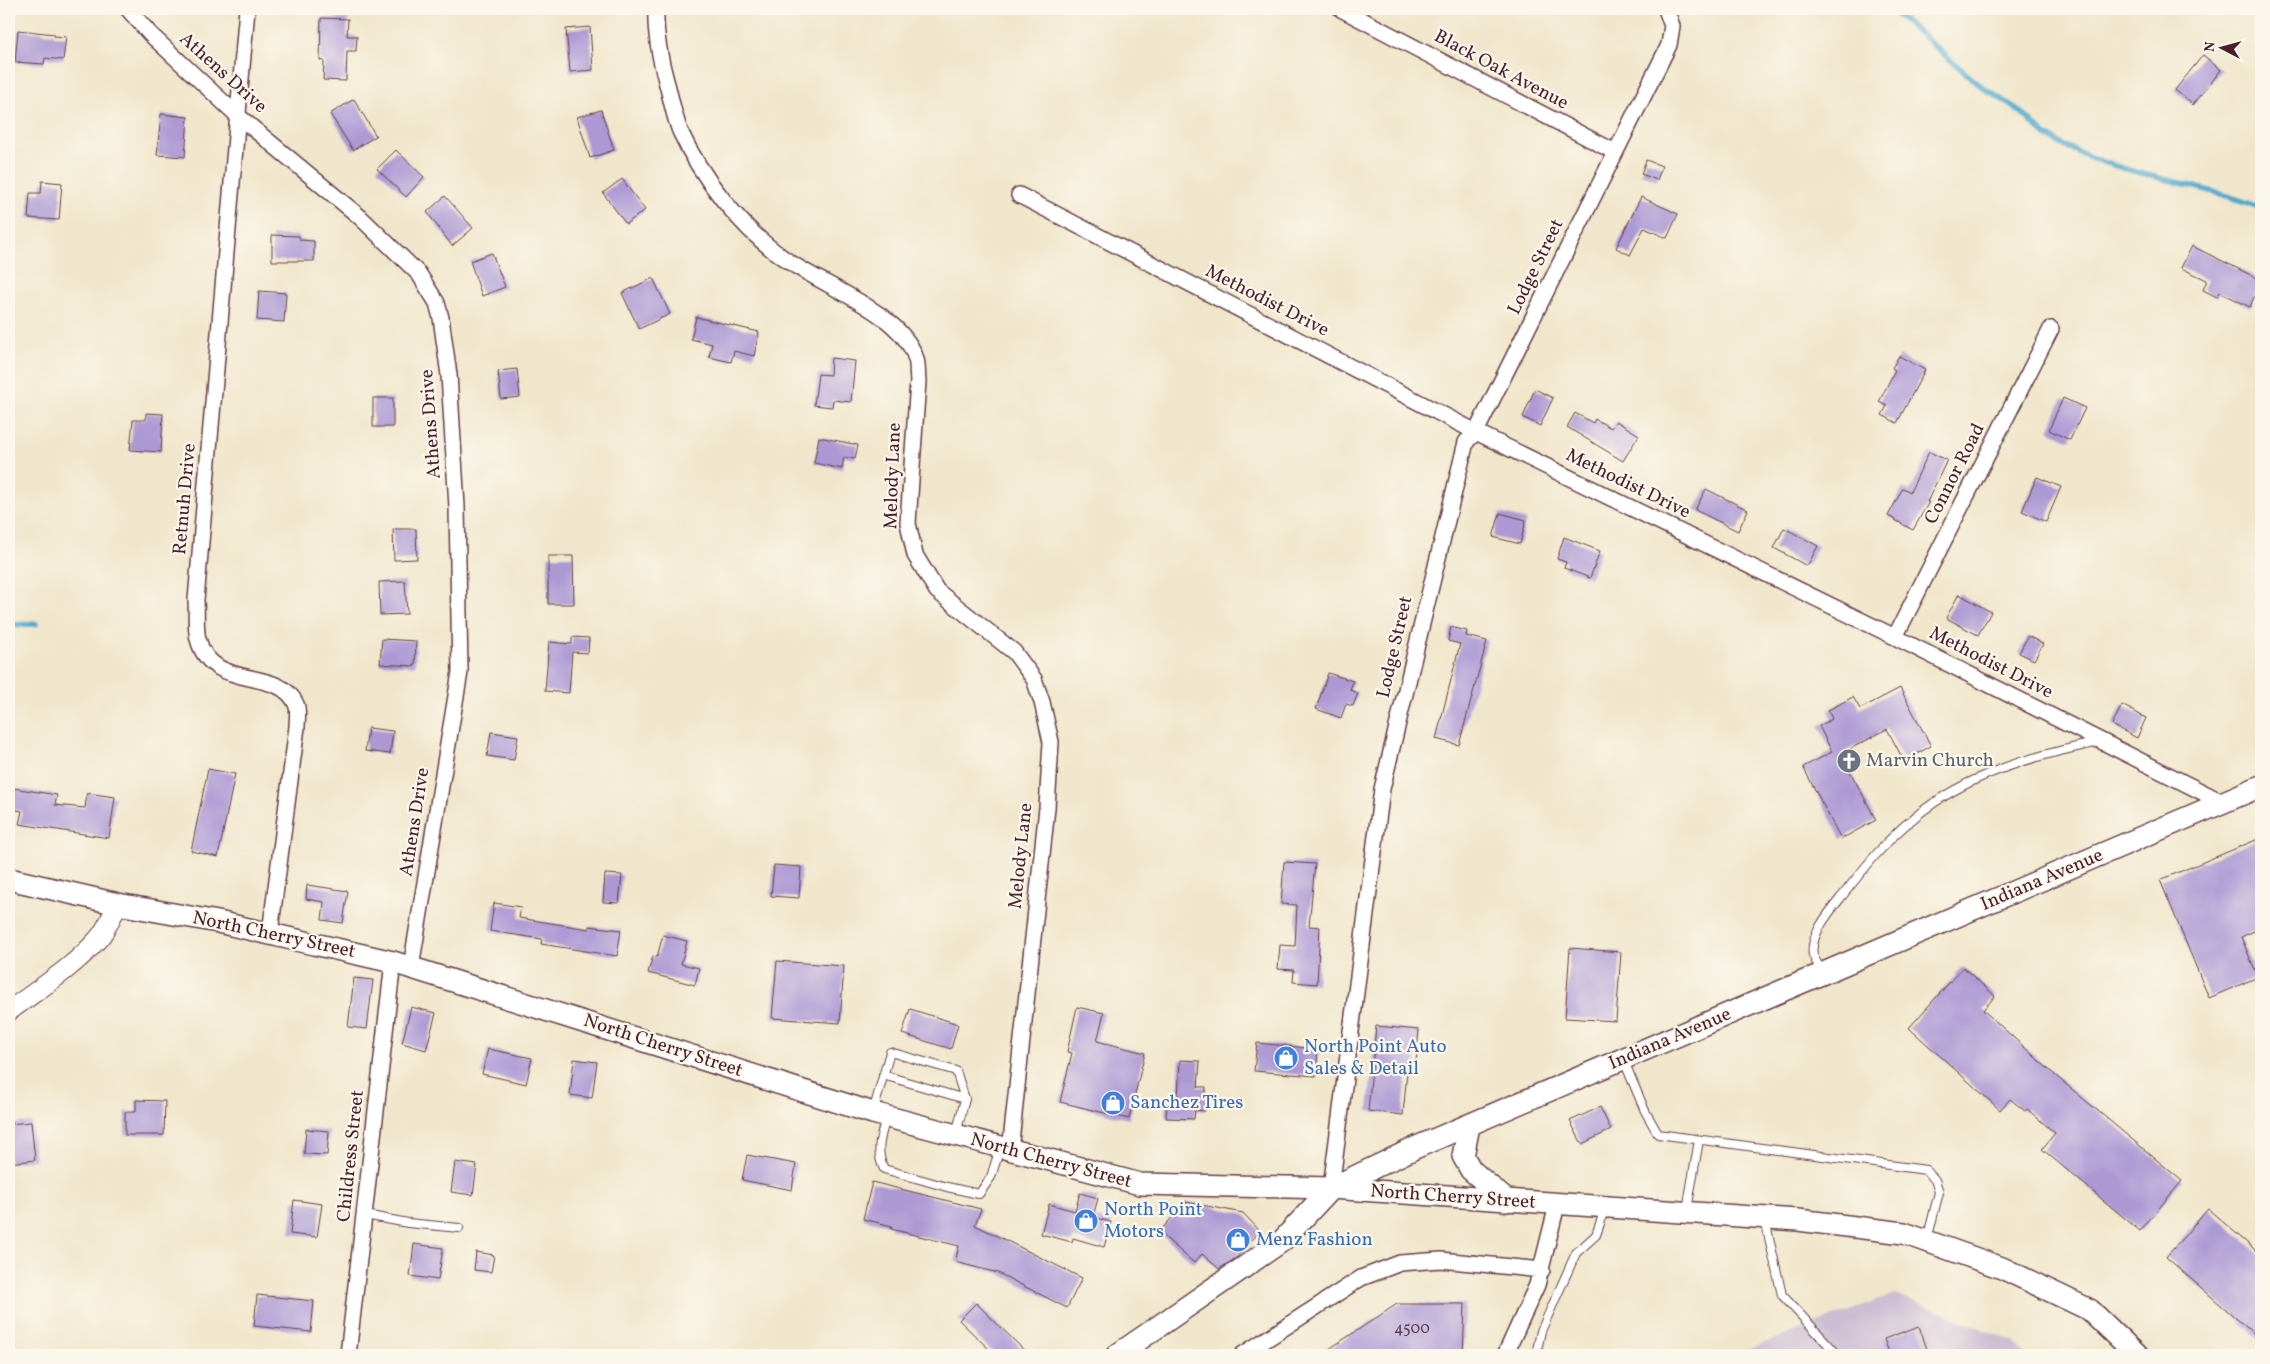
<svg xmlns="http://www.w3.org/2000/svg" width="2270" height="1364" font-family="Vollkorn,serif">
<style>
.industrial{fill:#ccbed3}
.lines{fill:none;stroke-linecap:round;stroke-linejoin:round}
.stream{stroke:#50a8cd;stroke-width:5.5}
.building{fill:#ac99d4}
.service-casing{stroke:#633d43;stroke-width:10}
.minor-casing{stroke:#633d43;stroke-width:18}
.tertiary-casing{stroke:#633d43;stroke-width:21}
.secondary-casing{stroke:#633d43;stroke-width:24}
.service{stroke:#fff;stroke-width:8}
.minor{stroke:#fff;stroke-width:15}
.tertiary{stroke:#fff;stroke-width:19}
.secondary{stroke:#fff;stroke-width:21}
.labels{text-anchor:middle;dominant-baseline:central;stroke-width:4.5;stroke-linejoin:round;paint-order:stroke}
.number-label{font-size:16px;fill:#623e55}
.street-label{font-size:19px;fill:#4a1f2b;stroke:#fbf7ec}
.worship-label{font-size:19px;fill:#5b616d;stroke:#fbf7ec;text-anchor:start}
.shop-label{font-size:19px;fill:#366cbe;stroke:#fbf7ec;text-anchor:start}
</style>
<rect width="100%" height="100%" fill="#fbf7ec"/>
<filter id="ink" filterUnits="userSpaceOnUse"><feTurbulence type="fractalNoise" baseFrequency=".02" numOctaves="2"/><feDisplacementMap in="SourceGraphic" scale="10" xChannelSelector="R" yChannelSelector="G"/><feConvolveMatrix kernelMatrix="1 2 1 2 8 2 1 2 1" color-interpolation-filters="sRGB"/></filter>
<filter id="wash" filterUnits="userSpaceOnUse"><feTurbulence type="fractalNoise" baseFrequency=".0096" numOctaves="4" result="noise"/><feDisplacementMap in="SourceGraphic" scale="20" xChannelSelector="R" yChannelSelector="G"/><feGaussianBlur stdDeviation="1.12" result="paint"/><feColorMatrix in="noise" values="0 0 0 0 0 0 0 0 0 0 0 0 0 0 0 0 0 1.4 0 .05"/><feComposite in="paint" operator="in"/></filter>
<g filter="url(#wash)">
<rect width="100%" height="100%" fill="#f0e6cb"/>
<path class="industrial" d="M1895,1294L2015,1342L2026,1355H1733Z"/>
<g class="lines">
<path class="stream" d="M1889,9C1921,32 1949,60 1980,85C1992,95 2008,102 2021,112C2031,121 2041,133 2052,139C2116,176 2193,180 2261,208
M9,625L36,624"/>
</g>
<g id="blocks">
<path class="building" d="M321,18L348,19L347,36H357L356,51H347L346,81L323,80L324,61L320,60Z
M590,27L593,70L570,72L566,29Z
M18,30L54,34V36L66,37L63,60L45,58L44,64L15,62Z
M2203,55L2221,70L2193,105L2175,90Z
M354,99L376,136L353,150L330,114Z
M601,110L614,150L590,158L577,117Z
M161,114L188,117L185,157L157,155Z
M396,150L424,177L406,197L377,169Z
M1646,160L1662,166L1657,180L1641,174Z
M622,179L645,210L626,224L603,193Z
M42,181L62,183L59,220L28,218L30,193H41Z
M445,196L473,228L452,246L427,212Z
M1641,197L1678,214L1667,238L1644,228L1630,255L1616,248Z
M272,235L299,236L300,240L314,241V261H272Z
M2192,246L2261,280L2250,307L2220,292L2217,297L2203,290L2207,280L2181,268Z
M492,253L505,287L482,296L470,261Z
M653,278L670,314L639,329L622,293Z
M259,291L286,293L284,322L257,320Z
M696,317L759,332L754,356L734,351L731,362L709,357L712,344L691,339Z
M1899,356L1925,370L1897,423L1882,415L1887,406L1879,402L1895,370L1892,368Z
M831,358L855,361L851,402L833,400L832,407L814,405L818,374L830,375Z
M517,369L520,397L501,399L498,371Z
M1535,389L1553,398L1540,426L1523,417Z
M373,398H393V427H373Z
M2063,398L2085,408L2070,440L2049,430Z
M146,413L163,414L161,452L130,450L133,420H146Z
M1575,413L1593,423L1595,419L1611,428L1616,421L1639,435L1623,461L1567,427Z
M819,437L858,445L855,459L844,457L842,469L814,463Z
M1929,452L1947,460L1927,502H1929L1913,530L1888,516L1903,488L1910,492Z
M2037,477L2061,487L2046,522L2022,511Z
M1706,489L1748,510L1738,531L1695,510Z
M1500,513L1526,520L1520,544L1493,537Z
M1784,528L1818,546L1807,566L1774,548Z
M393,529H416L417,559L394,560Z
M1564,537L1600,551L1590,578L1564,568L1566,562L1557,559Z
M548,556H573L574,604H548Z
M405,581L407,614L380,615L379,582Z
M1959,594L1991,612L1978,635L1946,618Z
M1451,627L1467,631L1466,636L1487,641L1459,745L1436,739L1460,644L1448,641Z
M2028,636L2043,644L2034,660L2019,653Z
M572,637L589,638L588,653L572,652L569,693L545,691L549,642L572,644Z
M382,639L416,641L415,666L380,664Z
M1328,673L1353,681L1350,690L1358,693L1353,706L1346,704L1341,718L1316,709Z
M1900,688L1931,746L1904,761L1887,729L1841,754L1876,820L1841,839L1803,767L1832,752L1819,726L1832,719L1828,710L1853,697L1860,709Z
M2122,705L2146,718L2137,738L2112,725Z
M368,728L393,731L390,754L365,751Z
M491,732L518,736L514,760L487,756Z
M208,769L235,774L218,857L191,851Z
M13,788L57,795L55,805L85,808L87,793L115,797L109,838L19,824L22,811L9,809Z
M2261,838V928L2241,937L2258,977L2209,998L2160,880Z
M1284,862L1315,864L1309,926L1320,927L1317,984L1293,982L1294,970L1278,969L1280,945L1295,946L1297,905L1281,904Z
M774,865L801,867L799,898L771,896Z
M605,874L622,875L619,903L603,902Z
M307,885L348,891L343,923L322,920L324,902L306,899Z
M494,903L521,907L519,918L589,929V926L621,930L617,956L541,944L542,939L490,931Z
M663,935L687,941L681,964L699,968L695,985L648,973L653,956L657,957Z
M1570,948L1621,952L1616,1021L1565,1018Z
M777,961L844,966L840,1023L772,1018Z
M1963,967L1995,996L1983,1010L2056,1076L2182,1181L2140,1231L2042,1149L2055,1133L2027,1109L2025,1111L2010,1099L2000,1110L1909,1028Z
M354,978L373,980L367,1029L348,1027Z
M411,1007L436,1013L426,1050L402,1043Z
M1077,1007L1104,1013L1097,1041L1145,1053L1129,1119L1060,1102L1072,1053L1067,1052Z
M910,1009L958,1024L951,1049L902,1034Z
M1376,1026L1419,1030L1415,1073L1407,1072L1403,1115L1368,1111Z
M1257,1043L1318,1049L1316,1076L1254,1071Z
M488,1049L532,1058L526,1084L482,1074Z
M574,1059L597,1062L592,1098L570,1095Z
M1180,1060L1200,1061L1198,1087H1206L1205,1111L1195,1110L1194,1119L1166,1118L1167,1097H1178Z
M136,1100L165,1101L164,1135H125V1112H136Z
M1600,1107L1611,1130L1582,1144L1570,1121Z
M31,1122L35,1160L9,1163V1124Z
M306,1129L329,1131L327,1155L304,1154Z
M747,1155L796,1164L792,1190L742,1180Z
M455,1162L477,1165L473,1195L451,1192Z
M872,1182L981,1209L975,1225L1082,1278L1067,1308L998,1273L955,1262L959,1246L891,1229L892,1226L863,1219Z
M1080,1193L1098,1198L1093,1217L1111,1222L1104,1247L1073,1238L1072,1242L1041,1234L1049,1204L1075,1211Z
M294,1200L322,1204L317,1237L290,1234Z
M1186,1202L1243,1213L1260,1231L1236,1258L1219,1269L1202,1254L1194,1263L1159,1232Z
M2208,1209L2261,1255V1340L2166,1257Z
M414,1244L443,1248L438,1280L410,1276Z
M476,1252L494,1255L491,1272L474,1270Z
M257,1295L314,1301L311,1332L254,1326Z
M976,1303L1029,1355H995L959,1320Z
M1397,1304H1465L1463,1355H1320Z
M1919,1326L1929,1355H1890L1884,1339Z"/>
</g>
</g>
<g filter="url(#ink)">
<use href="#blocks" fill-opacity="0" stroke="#633d43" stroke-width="1"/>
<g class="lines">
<defs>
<path id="service" d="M1822,971C1819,966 1815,961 1813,955C1809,935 1831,910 1843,895C1865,867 1887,839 1915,817C1967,774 2035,755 2100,742
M1624,1061L1645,1111L1658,1134L1926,1170L1935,1180L1939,1192L1927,1240
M883,1075L965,1099
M873,1112L890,1052L956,1071L965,1099L956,1134
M886,1118C881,1135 875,1151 884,1169L947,1187L979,1194L991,1177L1000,1148
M1687,1210L1699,1140
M365,1215L408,1223L459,1228
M1765,1220L1782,1295L1838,1355
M1536,1355L1541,1331L1576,1253L1596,1235L1605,1209"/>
<path id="minor" d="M128,9L150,34L237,115L360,217L419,274L437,303L441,318L449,375L457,507L460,672L411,967
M247,9L196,600C197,612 195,627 198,639C212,693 279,665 296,704C299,710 297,721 297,727L270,933
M656,9C655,34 660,59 667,84C671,99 674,116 680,131C701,177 741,228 782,257C820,285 902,312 916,359C918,365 917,374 918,381L908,523L915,555L937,591L1014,652L1034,679L1042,702L1051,742L1047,808L1010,1151
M1341,9L1615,152
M1019,195L1476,432L1895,637L2222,802
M1895,637L2051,329
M1331,1188L1382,789L1466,442L1476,432L1669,45L1672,26L1666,9
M348,1355L393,962
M1242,1355L1361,1278L1400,1263L1441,1260L1542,1270
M1505,1355L1537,1285L1557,1205"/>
<path id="tertiary" d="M9,1011C40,988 73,968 99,938C107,929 112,915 118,904"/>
<path id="secondary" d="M9,879L118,904L218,922L393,962L873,1113L1140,1184L1331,1188L1798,1220L1904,1233L2002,1268L2090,1310L2137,1355
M1469,1126L1463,1156L1471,1170L1507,1201
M1117,1355L1282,1241L1331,1188L1417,1147L2261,786"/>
</defs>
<use href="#service" class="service-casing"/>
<use href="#minor" class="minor-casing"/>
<use href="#tertiary" class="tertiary-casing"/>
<use href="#secondary" class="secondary-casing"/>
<use href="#service" class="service"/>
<use href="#minor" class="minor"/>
<use href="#tertiary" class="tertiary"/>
<use href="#secondary" class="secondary"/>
</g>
</g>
<defs>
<symbol id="church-disc" viewBox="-11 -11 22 22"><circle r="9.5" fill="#6b7280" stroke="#fbf7ec"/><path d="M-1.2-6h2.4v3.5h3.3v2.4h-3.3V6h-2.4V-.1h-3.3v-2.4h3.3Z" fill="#fff"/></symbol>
<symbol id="shop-disc" viewBox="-11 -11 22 22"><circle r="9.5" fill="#3f7fe0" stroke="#fbf7ec"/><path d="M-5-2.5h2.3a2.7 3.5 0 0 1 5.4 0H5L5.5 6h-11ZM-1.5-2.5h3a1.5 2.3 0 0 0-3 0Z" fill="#fff"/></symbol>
</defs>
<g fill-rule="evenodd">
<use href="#church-disc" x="1835" y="747" width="28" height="28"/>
<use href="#shop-disc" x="1272" y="1044" width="28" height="28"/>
<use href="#shop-disc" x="1099" y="1089" width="28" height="28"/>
<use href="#shop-disc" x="1072" y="1207" width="28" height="28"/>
<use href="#shop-disc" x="1224" y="1226" width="28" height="28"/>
</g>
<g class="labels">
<g class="number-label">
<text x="1412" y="1329">4500</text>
</g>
<g class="street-label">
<text transform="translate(1501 70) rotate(28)">Black Oak Avenue</text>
<text transform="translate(223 73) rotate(42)">Athens Drive</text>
<text transform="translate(1536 267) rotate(-64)">Lodge Street</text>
<text transform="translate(1267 301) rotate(27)">Methodist Drive</text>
<text transform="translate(431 424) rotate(-94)">Athens Drive</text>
<text transform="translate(1955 474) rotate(-63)">Connor Road</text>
<text transform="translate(893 476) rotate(-88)">Melody Lane</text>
<text transform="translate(1628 484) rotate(26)">Methodist Drive</text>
<text transform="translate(185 499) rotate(-85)">Retnuh Drive</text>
<text transform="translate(1395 647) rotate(-77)">Lodge Street</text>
<text transform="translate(1991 663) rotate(27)">Methodist Drive</text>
<text transform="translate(415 822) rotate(-81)">Athens Drive</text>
<text transform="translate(1021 856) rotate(-84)">Melody Lane</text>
<text transform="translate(2042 880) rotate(-23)">Indiana Avenue</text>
<text transform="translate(274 935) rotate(12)">North Cherry Street</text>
<text transform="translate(1670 1039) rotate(-23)">Indiana Avenue</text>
<text transform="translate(663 1046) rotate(18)">North Cherry Street</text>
<text transform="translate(351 1156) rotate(-84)">Childress Street</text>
<text transform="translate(1051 1161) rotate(15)">North Cherry Street</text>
<text transform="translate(1453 1197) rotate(4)">North Cherry Street</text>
</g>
<g class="worship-label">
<text x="1866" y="761">Marvin Church</text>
</g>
<g class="shop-label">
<text x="1304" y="1047">North Point Auto<tspan x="1304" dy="22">Sales &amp; Detail</tspan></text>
<text x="1130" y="1103">Sanchez Tires</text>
<text x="1104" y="1210">North Point<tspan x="1104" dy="22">Motors</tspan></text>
<text x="1256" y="1240">Menz Fashion</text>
</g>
</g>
<rect width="2270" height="1364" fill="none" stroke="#fbf7ec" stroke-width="30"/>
<g transform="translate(2222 48) rotate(276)" stroke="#fbf7ec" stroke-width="4" paint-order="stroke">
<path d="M0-4L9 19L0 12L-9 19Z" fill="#4a1f2b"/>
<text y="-8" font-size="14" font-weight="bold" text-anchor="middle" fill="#4a1f2b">N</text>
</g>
</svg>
